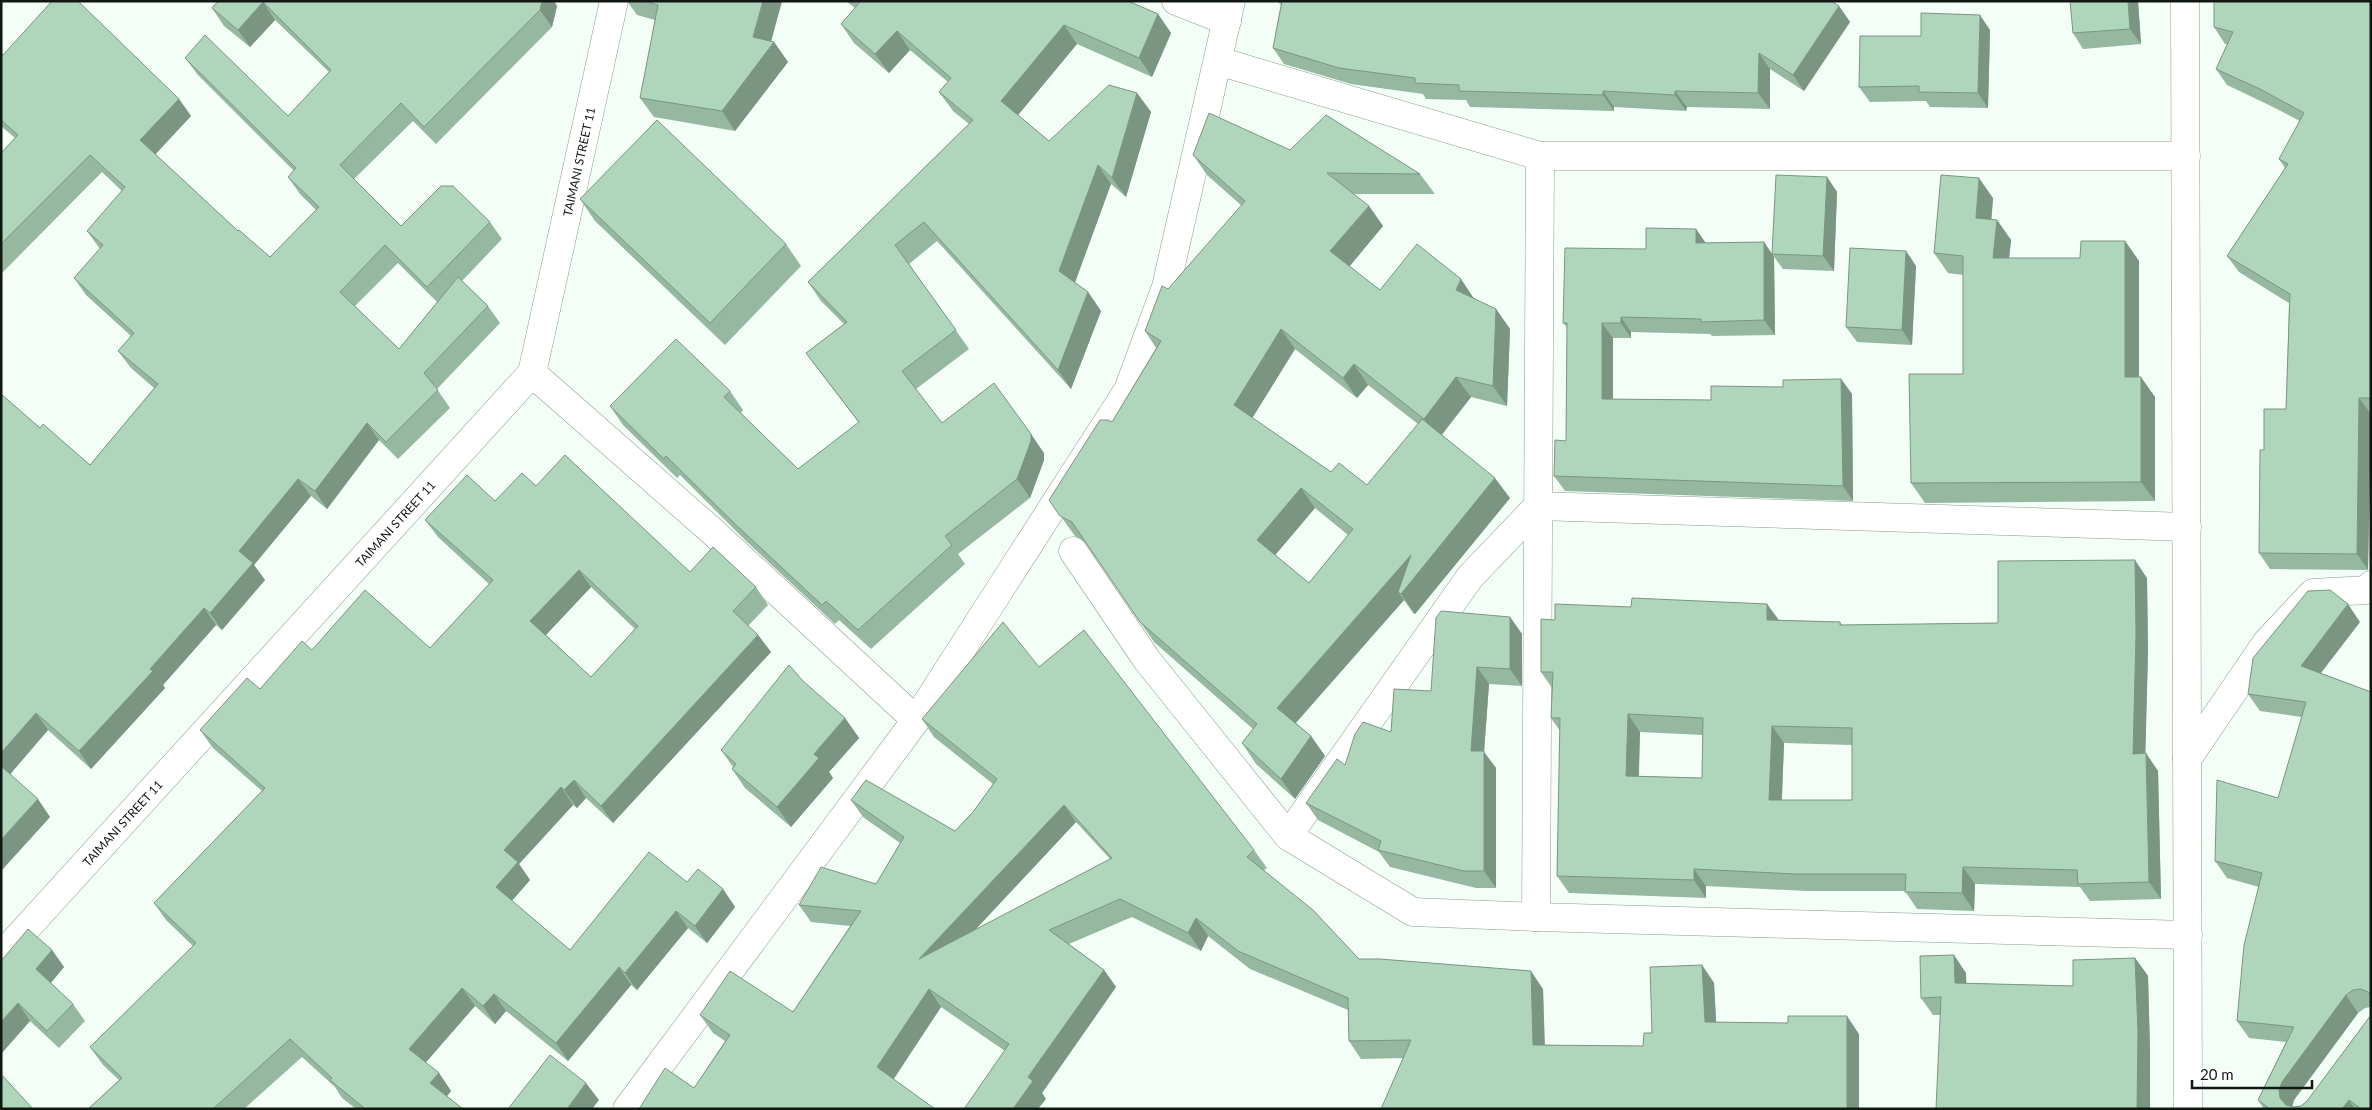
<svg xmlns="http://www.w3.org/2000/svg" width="2372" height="1110" font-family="Lato,sans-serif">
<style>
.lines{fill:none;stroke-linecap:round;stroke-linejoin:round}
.minor-casing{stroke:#8b9c90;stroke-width:29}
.minor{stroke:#fff;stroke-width:28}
.wall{fill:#96b8a1;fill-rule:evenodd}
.shaded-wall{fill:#7a9683}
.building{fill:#afd6bb;stroke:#7a9683;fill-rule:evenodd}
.labels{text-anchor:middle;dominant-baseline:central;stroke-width:4;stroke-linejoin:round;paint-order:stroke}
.street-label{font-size:12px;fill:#111813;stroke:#fff}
</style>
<rect width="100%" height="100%" fill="#f3fef6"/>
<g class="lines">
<defs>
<g id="minor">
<path d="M1176,1L1227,21"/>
<path d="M2185,1L2188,1109"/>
<path d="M1218,61L1540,156H2186"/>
<path d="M532,373L713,532L916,720"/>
<path d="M1073,551L1147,660L1288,836L1413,912L1536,917L2188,935"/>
<path d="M2187,759L2267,642L2313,593L2367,590L2371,585"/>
<path d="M1288,836L1470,577L1538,506L2187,527"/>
<path d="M1536,917L1540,156"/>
<path id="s1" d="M1,956L532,373L614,1"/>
<path d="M627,1109L916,720L1128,390L1166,287L1231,1"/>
</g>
</defs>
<use href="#minor" class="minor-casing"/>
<use href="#minor" class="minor"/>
</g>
<path class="wall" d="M218,1H554L557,6L552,27L436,144L413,121L354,179L401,226L490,222L502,239L462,281L488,306L500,323L437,389L450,408L398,459L379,440L327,509L311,496L254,565L265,580L222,630L216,625L163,685L165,688L91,769L48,730L10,774L50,817L1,871V394L40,428L90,465L154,388L131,368L118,351L131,336L86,295L74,278L100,249L87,231L122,191L102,172L1,274V153L15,138L1,126V54L3,55L179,99L191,116L155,154L238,231L270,257L316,210L300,194L288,177L294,171L198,75L185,58L288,116L329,72L275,20L250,47L224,26L212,8ZM398,263L437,302L399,349L355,306Z
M627,1H782L771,41L774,42L788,62L735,131L654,117L640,98L655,20L637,15Z
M846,1H1128L1158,14L1171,33L1152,77L1077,44L1018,115L1049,141L1137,93L1151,112L1126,197L1111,184L1075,283L1088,292L1101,311L1071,389L937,241L909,264L969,349L916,389L942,423L1044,453V460L1030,498L958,554L965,564L871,649L839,620L835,624L747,542L680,475L677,478L623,425L610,406L730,391L743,410L741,413L798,469L859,423L820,372L806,353L844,324L821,301L808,282L969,124L953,111L939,92L948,82L910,50L889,73L854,43L841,24L855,8Z
M1277,1H1831L1839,6L1850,22L1804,91L1770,69V109L1687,107L1686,111L1614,107V111L1470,107L1466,100L1426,99L1423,94L1351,84L1284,64L1273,48L1281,5Z
M2138,1L2141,44L2083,49L2073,33Z
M2371,1V426L2368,570L2270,569L2259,553L2264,450L2286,409L2289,303L2239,272L2227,256L2285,168L2279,159L2300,121L2271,106L2227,85L2216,69L2227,44H2225L2214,27Z
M1990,30L1988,108L1930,107L1926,101L1870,102L1859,87L1921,36Z
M1290,150L1420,174L1435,194H1353L1369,206L1383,226L1349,266L1380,290L1475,299L1496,309L1510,329L1507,406L1471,397L1442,435L1510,498L1415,614L1413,613L1404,600L1296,723L1311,736L1325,756L1295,799L1256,764L1242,743L1253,729L1154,642L1085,542L1075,536L1049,500L1112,422L1156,348L1145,331L1168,289L1242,206L1207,175L1193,155ZM1295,349L1357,398L1368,385L1418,424L1367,485L1331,472L1252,418ZM1315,508L1348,535L1309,583L1275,555Z
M1827,177L1837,192L1834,271L1783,269L1772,254Z
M1993,198L1991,220H1997L2011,240L2009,258H2080L2125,241L2139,261V377L2155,397V501L1925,503L1911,483L1963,374V275L1948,273L1934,253Z
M580,199L786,244L801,266L725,345L595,221Z
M1696,229L1706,243L1764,242L1774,257L1775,335L1712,336L1710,334L1631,332V338H1613V399L1711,400L1783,387L1841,379L1852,394L1853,501L1565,491L1554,476L1566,441L1567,327L1563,323Z
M1906,251L1916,266L1912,345L1857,342L1846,327Z
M536,486L690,572L756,587L768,605L748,626L758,635L771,652L613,823L586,798L577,808L573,805L519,864L530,880L512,901L570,950L687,882L723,889L735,907L707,943L688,928L637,990L631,985L568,1061L506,1011L495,1024L475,1006L425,1062L439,1073L451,1091L447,1096L463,1109H356L342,1098L335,1087L302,1057L244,1109H88L119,1080L103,1065L90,1047L193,946L166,920L154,903L262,791L213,748L200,730L260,689L312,650L430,648L489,584L438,537L425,520L495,501ZM591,587L635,629L591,677L546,635Z
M2147,578L2148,651L2145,753L2158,771L2161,899L2090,901L2080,887L1975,884L1974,911L1917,909L1905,891H1807L1706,886V898L1569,893L1557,876L1560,731L1551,718L1552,688L1541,672L1555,620L1631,607L1767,604L1779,620L1840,622L1842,625L1998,623ZM1640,732L1703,735L1702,778L1639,776ZM1784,743L1852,745V800H1782Z
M1510,617L1522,634V686L1489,684L1484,752L1496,768V888H1476L1390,867L1379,852L1318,820L1306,803L1345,765L1391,732L1431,691Z
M2360,622L2321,673L2371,692V1007L2365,1008L2358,1013L2294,1100L2292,1107H2294L2301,1106L2307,1101L2371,1015V1109H2264L2258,1100L2286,1042L2249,1038L2237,1021L2259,887L2227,878L2215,861L2278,798L2302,717L2260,711L2248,694Z
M1039,667L1254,850L1267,868L1264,870L1359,959L1543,989L1545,1045L1643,1046L1702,965L1714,983L1716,1022L1859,1034V1109H1381L1403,1058L1361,1059L1349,1041L1348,1010L1250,969L1208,936L1201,951L1132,917L1069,944L1104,970L1116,987L1042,1093L1046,1099L1005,1051L941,1007L894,1079L694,1088L725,1041L713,1033L700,1015L793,1012L850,926L811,922L799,905L876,884L900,843L863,817L851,800L955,831L973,812L993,784L934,737L922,719ZM1076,822L1110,859L975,930Z
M845,718L859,738L829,772L833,778L791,827L745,788L732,769L733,767L721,750Z
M52,950L64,967L51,983L73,1004L85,1021L59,1048L30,1021L1,1054V961Z
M2135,958L2148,976L2150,1050V1109H1936L1941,1015H1933L1921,998L1966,973V983L2073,986Z"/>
<path class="shaded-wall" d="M542,1H554L557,6L552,27L540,10Z
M763,1H782L769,49L774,42L788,62L735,131L722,111L753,37Z
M2128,1H2138L2141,44L2130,29Z
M263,2L275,20L250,47L238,30Z
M1839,6L1850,22L1804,91L1793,75Z
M1158,14L1171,33L1152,77L1139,58Z
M1980,15L1990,30L1988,108L1978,93Z
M1064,25L1077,44L1014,120L1001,101Z
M897,31L910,50L889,73L875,54Z
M1759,53L1770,69V109L1758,93Z
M1603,91L1614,107V111L1603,95Z
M1675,91L1687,107L1686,111L1675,95Z
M1137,93L1151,112L1126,197L1112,178Z
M179,99L191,116L152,158L140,140Z
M1098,165L1111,184L1072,290L1059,271Z
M1827,177L1837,192L1834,271L1823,256Z
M1979,178L1993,198L1990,238L1976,218Z
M1369,206L1383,226L1345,272L1330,251Z
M1997,220L2011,240L2007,278L1993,258Z
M1696,229L1706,244L1696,243Z
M2125,241L2139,261V397L2125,377Z
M1764,242L1774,257L1775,335L1764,320Z
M1906,251L1916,266L1912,345L1902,330Z
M1461,279L1475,300L1456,290Z
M1088,292L1101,311L1071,389L1058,370Z
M1496,309L1510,329L1507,406L1493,386Z
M1621,317L1631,332V338L1621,323Z
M1602,323L1613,338V414L1602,399Z
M1281,329L1295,349L1248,425L1234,405Z
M1354,364L1368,385L1357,398L1343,378Z
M1456,377L1471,397L1438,439L1424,419Z
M2141,377L2155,397V501L2141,482Z
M1841,379L1852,394L1853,501L1843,486Z
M2359,398L2371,414L2368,570L2357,554Z
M367,423L379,440L327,509L315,491Z
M1031,434L1044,453V460L1030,498L1017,479Z
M1495,478L1510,498L1415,614L1401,594L1398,592L1404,600L1291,728L1277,708L1411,555Z
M298,479L311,496L254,565L265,580L222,630L210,613L239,551Z
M1301,488L1315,508L1271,560L1257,540Z
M2135,560L2147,578L2148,651L2145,771L2133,754Z
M579,570L591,587L542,639L530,621Z
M1767,604L1779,621L1767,620Z
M2348,604L2360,622L2313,683L2301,666Z
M204,608L216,625L163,685L165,688L91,769L79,751L150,669Z
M1510,617L1522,634V686L1510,669Z
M758,635L771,652L613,823L601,806Z
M1477,667L1489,684L1484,752L1496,768V888L1484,871L1471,751Z
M36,713L48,730L7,778L1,769V753Z
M1628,714L1640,732L1638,793L1626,776Z
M845,718L859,738L829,772L833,778L791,827L777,807L814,754Z
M1772,726L1784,743L1781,817L1769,800Z
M1311,736L1325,756L1295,799L1281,779Z
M2146,753L2158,771L2161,899L2149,882Z
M574,780L586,798L577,808L564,790Z
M561,787L573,805L519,864L530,880L508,905L496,887L504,850Z
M38,799L50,817L1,871V840Z
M1064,805L1076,822L931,977L919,959Z
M1963,867L1975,884L1974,911L1962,893Z
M1694,869L1706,886V898L1694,880Z
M723,889L735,907L707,943L695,926Z
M676,911L688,928L637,990L625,973Z
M1196,918L1208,936L1201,951L1188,933Z
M52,950L64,967L48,986L36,969Z
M1954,955L1966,973L1967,1001L1955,983Z
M2135,958L2148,976L2150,1050V1109H2137Z
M1702,965L1714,983L1717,1039L1705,1022Z
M619,967L631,985L568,1061L556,1043Z
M1104,970L1116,987L1042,1093L1046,1099L1038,1109H1013L1028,1077Z
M1531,971L1543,989L1545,1063L1533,1045Z
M462,988L475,1006L422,1067L409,1049Z
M929,989L941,1007L890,1084L877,1067Z
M494,994L506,1011L495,1024L483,1006Z
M2346,995L2358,1013L2294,1100L2292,1107L2288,1109L2280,1098L2279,1090L2282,1082Z
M18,1003L30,1021L1,1054V1022Z
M1847,1016L1859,1034V1109H1847Z
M439,1073L451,1091L443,1101L430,1083Z
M586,1083L599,1100L592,1109H567Z
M2349,1100L2355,1109H2342Z"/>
<path class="building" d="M52,1H78L179,99L140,140L238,231L239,230L270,257L319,207L288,177L296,168L185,58L205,35L288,116L331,70L263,2L238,30L212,8L218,1H542L540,10L424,127L401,103L340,165L401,226L441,186H453L490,222L427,287L385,245L340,292L399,349L458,277L488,306L424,373L438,390L386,442L367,423L315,491L298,479L239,551L253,563L210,613L204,608L150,669L153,671L79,751L36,713L1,753V394L40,428L43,424L90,465L158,384L118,351L134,333L74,278L103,245L87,231L125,187L90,155L1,244V153L18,135L1,120V54L3,55Z
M644,1H763L753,37L774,42L722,111L640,98L658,5Z
M859,1H1128L1158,14L1139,58L1064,25L1001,101L1049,141L1109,85L1137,93L1112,178L1098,165L1059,271L1088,292L1058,370L924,222L895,245L956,330L902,371L942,423L994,383L1031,434V441L1017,479L945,536L952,545L858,630L826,601L822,605L734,523L666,456L664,459L610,406L676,339L730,391L724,397L798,469L859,422L806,353L847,322L808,282L973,120L939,92L951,78L897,31L875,54L841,24L860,2Z
M1282,1H1831L1839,6L1793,75L1759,53L1758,93L1675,91V95L1603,91V95L1459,91V85L1415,83V78L1339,68L1273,48Z
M2070,1H2128L2130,29L2073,33Z
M2214,1H2371V398H2359L2357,554L2259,553L2260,450H2264V409H2286L2290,294L2227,256L2288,164L2279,159L2304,113L2260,89L2216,69L2233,32L2214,27Z
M1921,13L1980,15L1978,93L1919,92V86L1859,87L1860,36H1921Z
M1209,113L1290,150L1326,115L1420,174L1327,173L1369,206L1330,251L1380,290L1417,244L1461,279L1456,290L1496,309L1493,386L1456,377L1424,419L1354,364L1343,378L1281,329L1234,405L1331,472L1339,463L1367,485L1422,419L1495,478L1401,594L1398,592L1411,555L1277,708L1311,736L1281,779L1242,743L1257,724L1140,622L1072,522L1060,516L1049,500L1100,420H1108L1112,422L1161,341L1145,331L1162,286L1168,289L1245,201L1193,155ZM1301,488L1353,529L1309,583L1257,540Z
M657,120L786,244L710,323L580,199Z
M1776,175L1827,177L1823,256L1772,254Z
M1941,175L1979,178L1976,218L1997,220L1993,258H2080L2081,241H2125V377H2141V482L1911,483L1909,374H1963V256L1934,253Z
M1646,228L1696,229V243L1764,242V320L1701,322V319L1621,317V323H1602V399L1711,400V386L1783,387V380L1841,379L1843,486L1554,476L1555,440L1566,441L1567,323H1563L1565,248L1646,249Z
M1850,248L1906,251L1902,330L1846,327Z
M565,455L690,572L713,547L756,587L733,611L758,635L601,806L574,780L564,790L561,787L504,850L518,862L496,887L570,950L649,852L687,882L698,869L723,889L695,926L676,911L625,973L619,967L556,1043L494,994L483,1006L462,988L409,1049L439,1073L430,1083L463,1109H362L363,1107L330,1080L332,1078L290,1039L213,1109H88L122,1078L90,1047L196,943L154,903L265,788L200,730L247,678L260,689L302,641L312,650L365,590L430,648L493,580L425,520L467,475L495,501L522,473L536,486ZM579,570L638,626L591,677L530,621Z
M2135,560L2136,634L2133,754L2146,753L2149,882L2078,884L2077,870L1963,867L1962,893L1905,892L1906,874H1795L1694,869V880L1557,876L1560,718H1551L1553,672H1541V619L1555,620V604L1631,607L1632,598L1767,604V620L1840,622V625L1998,623V561ZM1628,714L1703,718L1702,778L1626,776ZM1772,726L1852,728V800H1769Z
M2330,590L2348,604L2301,666L2371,692V995L2368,992L2361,989L2353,990L2346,995L2282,1082L2279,1090L2280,1098L2286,1105L2294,1107L2301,1106L2307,1101L2371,1015V1109H2361L2349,1100L2342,1109H2270L2258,1100L2294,1027L2237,1021L2244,945L2262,873L2215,861L2217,780L2278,798L2306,702L2248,694L2253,658L2308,591Z
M1441,611L1510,617V669L1477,667L1471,751H1484V871H1464L1378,850L1381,841L1306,803L1337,759L1345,765L1355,734L1363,722L1391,732L1394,689L1431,691L1436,618Z
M1003,622L1039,667L1084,630L1254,850L1247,857L1313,910L1359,959H1380L1531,971L1533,1045L1643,1046L1644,1033H1652L1650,967L1702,965L1705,1022L1788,1023V1016H1847V1109H1381L1411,1040L1349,1041L1348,998L1238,951L1196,918L1188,933L1120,899L1049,930L1104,970L1028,1077L1033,1081L1013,1109H964L1009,1044L929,989L877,1067L935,1109H639L665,1068L694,1088L730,1035L700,1015L730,971L793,1012L861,911L799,905L821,867L876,884L904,837L851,800L866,780L955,831L973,812L997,779L922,719ZM1064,805L1112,858L919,959Z
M789,665L803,681L845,718L814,754L819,758L777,807L732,769L736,764L721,750Z
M1,766L38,799L1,840Z
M28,929L52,950L36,969L73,1004L47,1031L18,1003L1,1022V961Z
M1954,955L1955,983L2073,986V960L2135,958L2138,1032L2137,1109H1936L1941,997L1921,998L1920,956Z
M550,1055L586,1083L567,1109H508Z
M1,1074L33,1109H1Z"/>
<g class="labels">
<g class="street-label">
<text stroke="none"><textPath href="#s1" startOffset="1005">TAIMANI STREET 11</textPath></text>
<text stroke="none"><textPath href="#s1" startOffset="585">TAIMANI STREET 11</textPath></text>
<text stroke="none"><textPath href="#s1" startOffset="180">TAIMANI STREET 11</textPath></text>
</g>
</g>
<rect width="2372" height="1110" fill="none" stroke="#111813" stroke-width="5"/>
<path d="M2192 1080v8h120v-8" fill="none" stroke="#111813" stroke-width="2.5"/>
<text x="2200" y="1080" font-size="15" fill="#111813" stroke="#ffffff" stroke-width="4" paint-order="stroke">20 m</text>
</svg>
